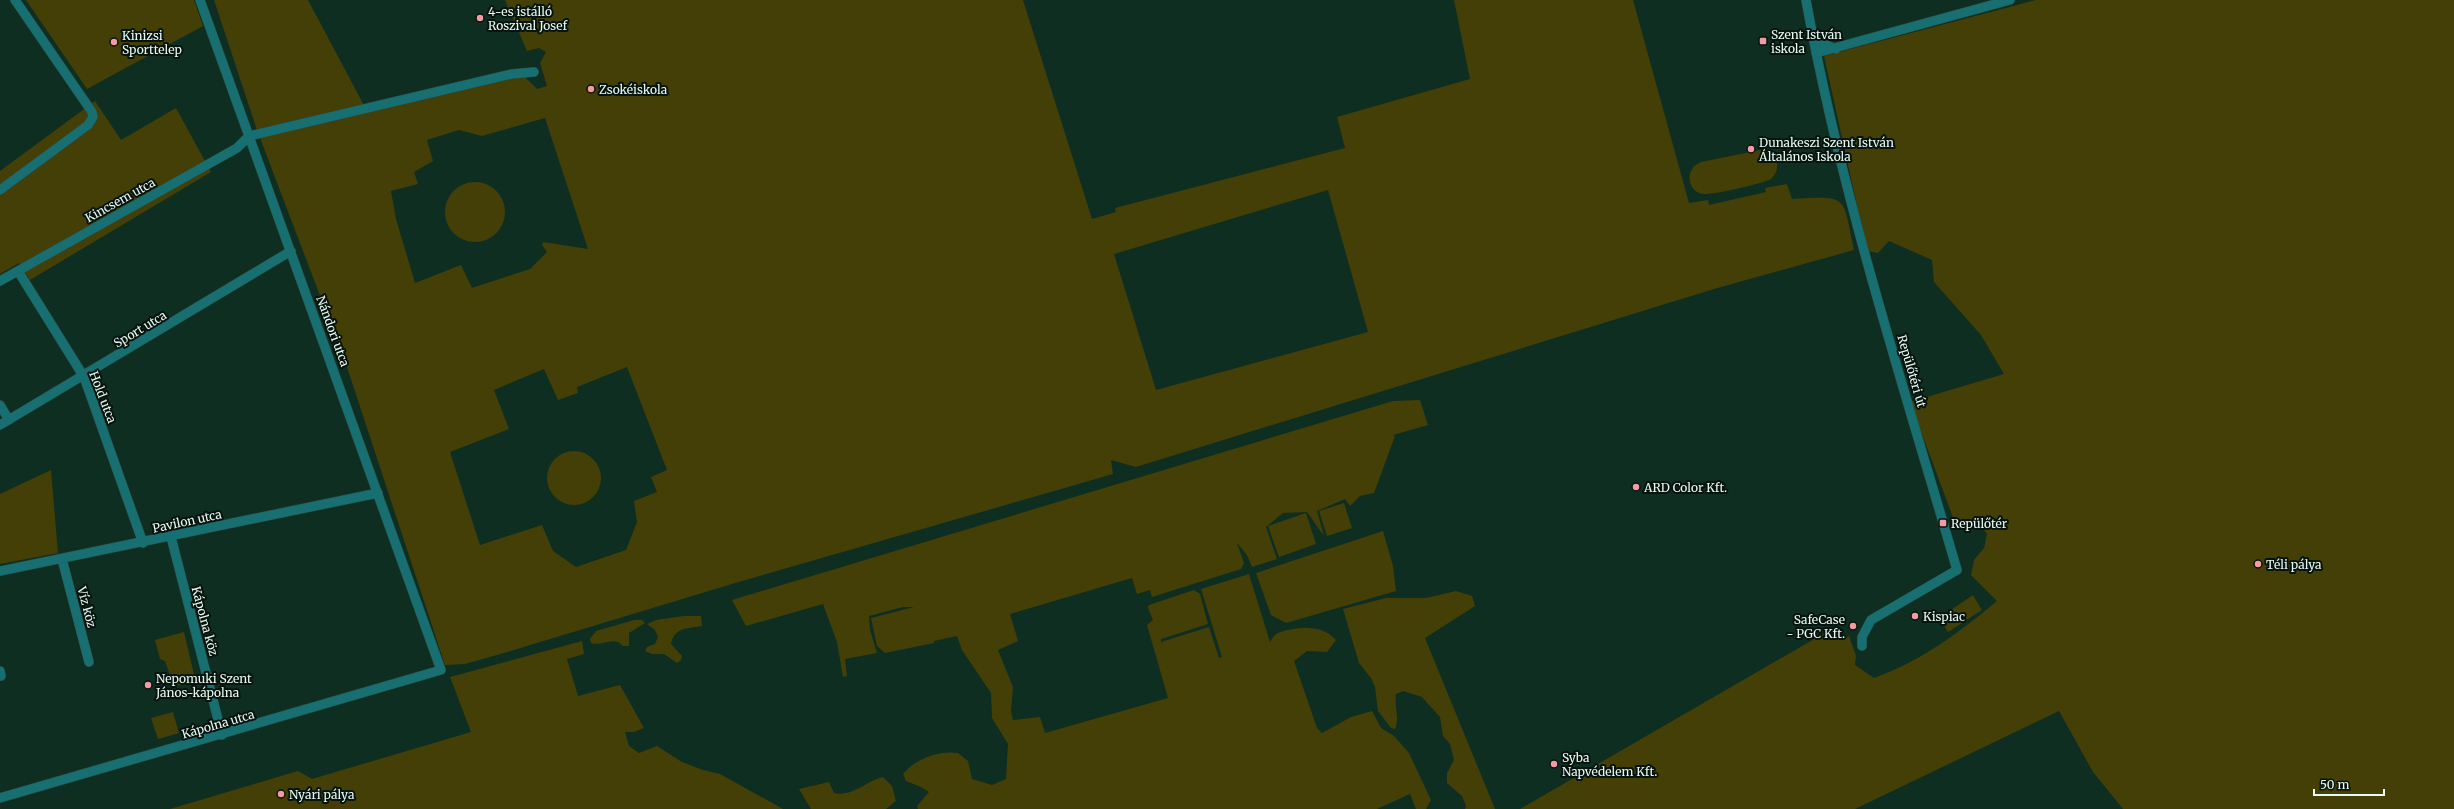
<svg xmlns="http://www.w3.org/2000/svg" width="2454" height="809" font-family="Merriweather,serif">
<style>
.green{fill:#433f07;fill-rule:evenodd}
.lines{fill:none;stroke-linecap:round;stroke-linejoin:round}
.street-casing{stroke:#2d4b3f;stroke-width:10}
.street{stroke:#176f71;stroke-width:9}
.poi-dot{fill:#f49aa3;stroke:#07130e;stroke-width:1.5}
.labels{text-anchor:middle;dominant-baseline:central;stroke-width:4;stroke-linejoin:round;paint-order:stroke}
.poi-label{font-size:12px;fill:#e8faf2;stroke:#07130e;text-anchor:start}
.street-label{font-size:12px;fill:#e8faf2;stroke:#07130e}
</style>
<rect width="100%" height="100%" fill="#0f2e22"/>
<path class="green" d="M26,0H194L203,26L87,89Z
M214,0H308L367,111L524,76L537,89L547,86L540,63L546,52L539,48L527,51L505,0H1023L1092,219L1116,212L1115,208L1345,148L1337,117L1470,79L1454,0H1633L1689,203L1708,200L1709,205L1766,192L1765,188L1787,184L1792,199C1850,196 1842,195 1854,250L1714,289L1136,467L1111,460L1113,474L732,584L504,653L465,664L445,665L346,364L257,130ZM545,118L588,249L543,242L542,245L547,252L530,269L472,288L461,265L415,283L396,219L391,191L418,184L414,172L433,161L427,140L459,130L482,136ZM1328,190L1368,332L1156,390L1114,254ZM627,367L667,470L651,477L657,492L634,501L637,522L626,550L576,567L553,551L542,525L480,545L450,452L509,429L494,390L544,369L558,400L578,393L577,387Z
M2036,0H2454V809H2123L2093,772L2059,711L1855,809H1520L1835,627L1842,640L1849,636L1856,656L1855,665L1874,678C1920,662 1960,632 1997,601L1971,575L1974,560L1984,548L1987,534L1982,527L1975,523L1957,528L1910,402L2004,374L1981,335L1934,282L1932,260L1889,241L1878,253L1867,251L1824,56Z
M95,101L121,140L176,108L211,172L30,280L19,263L0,274V171Z
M1760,150C1777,151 1783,167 1771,179C1762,184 1713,195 1703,194C1693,193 1688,183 1690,173L1694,166L1701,162Z
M445 212a30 30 0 1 1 60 0a30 30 0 1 1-60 0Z
M1420,400L1428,425L1393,435L1395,436L1374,493L1360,496L1350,506L1345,499L1317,511L1324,536L1307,512L1283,513L1266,527L1277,559L1252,567L1247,555L1237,543L1244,563L1241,569L1152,597L1150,590L1137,594L1132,578L1010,614L1018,641L998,650L1013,687L1011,711L1013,720L1040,717L1045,733L1168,698L1147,625L1153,620L1148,608L1149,605L1194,590L1200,594L1208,624L1161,639V642L1209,627L1219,658L1222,657L1201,589L1249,574L1270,642C1272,639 1275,634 1278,633C1297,626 1322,624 1336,640L1327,652L1307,651L1294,661L1317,728L1322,733L1351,717L1372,711L1381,728L1394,736L1409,753L1431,800L1426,809H1416L1410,794L1377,809H918L917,806L929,792L921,787L906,781L903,774C915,759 939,750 958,753L968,761L972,779L992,785L1006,779L1008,744L992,718L991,693L962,650L957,636L934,641V643L885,653L877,646L871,618L914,607H903L869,616L870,630L877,653L845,659L847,676L843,677L837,642L823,604L746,626L732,600L1393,401Z
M547 478a27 27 0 1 1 54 0a27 27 0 1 1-54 0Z
M51,470L58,553L0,564V494Z
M1344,503L1352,528L1327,536L1319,511Z
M1306,513L1316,544L1279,557L1268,526Z
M1383,531L1393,566L1396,591L1286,623L1271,615L1256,573Z
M1456,591L1472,596L1475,606L1425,638L1495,809H1465L1466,806L1462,796L1447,783V773L1454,760L1450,744L1443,736L1440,717L1422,697L1403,691L1396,694C1394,705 1400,719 1395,729L1391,728L1378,711L1375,687L1371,678L1359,663L1343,609L1386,598H1426Z
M1973,595L1982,610L1948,632L1939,618Z
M684,616H701L702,626C686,629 675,627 671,644L682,656L681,660L677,663L664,654H652L645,651L647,647L655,644L658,637L655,630L647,624L656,620Z
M634,620H642L645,623L629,633V646H623C614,635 602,647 591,643L590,639L596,631Z
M184,632L196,683L174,686L165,661L160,659L155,640Z
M582,641L584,654L567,659L578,696L620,685L644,728L634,732H625L629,746L639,753L657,746L682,762L703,770L720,774L783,809H170L298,771L312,779L471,732L450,677Z
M173,712L179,733L158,739L151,718Z
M883,777L892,786L896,801L886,809H811L799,789L829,782L834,793C853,797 866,781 883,777Z"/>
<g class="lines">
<defs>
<path id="street" d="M1806,0C1841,194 1902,381 1957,570L1871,620L1862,637V646
M1813,33L1820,42L1836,49
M1816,53L2010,0
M0,190L88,125L93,117L92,112L15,0
M18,271L84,377L143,543
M0,281L237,148L249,136L512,74L534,72
M0,405L9,420
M0,425L291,251
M171,537L222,735
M62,559L89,662
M0,571L378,493
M0,671L1,676
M0,798L441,670L200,0"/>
</defs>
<use href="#street" class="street-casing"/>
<use href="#street" class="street"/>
</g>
<g class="poi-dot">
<circle cx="480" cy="18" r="4"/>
<rect x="1759" y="37" width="8" height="8" rx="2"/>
<circle cx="114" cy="42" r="4"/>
<circle cx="591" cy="89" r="4"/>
<circle cx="1751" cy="149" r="4"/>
<circle cx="1636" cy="487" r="4"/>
<rect x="1939" y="519" width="8" height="8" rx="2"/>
<circle cx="2258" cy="564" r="4"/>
<circle cx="1915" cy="616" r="4"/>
<circle cx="1853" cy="626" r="4"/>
<circle cx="148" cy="685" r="4"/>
<circle cx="1554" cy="764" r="4"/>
<circle cx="281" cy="794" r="4"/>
</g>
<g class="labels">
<g class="poi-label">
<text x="488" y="11">4-es istálló<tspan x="488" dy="14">Roszival Josef</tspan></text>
<text x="1771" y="34">Szent István<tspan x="1771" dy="14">iskola</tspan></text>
<text x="122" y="35">Kinizsi<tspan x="122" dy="14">Sporttelep</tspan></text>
<text x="599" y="89">Zsokéiskola</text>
<text x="1759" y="142">Dunakeszi Szent István<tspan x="1759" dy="14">Általános Iskola</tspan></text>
<text x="1644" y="487">ARD Color Kft.</text>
<text x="1951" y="523">Repülőtér</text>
<text x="2266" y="564">Téli pálya</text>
<text x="1923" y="616">Kispiac</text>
<text x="1845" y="619" text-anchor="end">SafeCase<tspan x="1845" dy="14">- PGC Kft.</tspan></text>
<text x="156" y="678">Nepomuki Szent<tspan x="156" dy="14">János-kápolna</tspan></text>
<text x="1562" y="757">Syba<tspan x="1562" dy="14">Napvédelem Kft.</tspan></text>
<text x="289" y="794">Nyári pálya</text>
</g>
<g class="street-label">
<text transform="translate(120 200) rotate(-29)">Kincsem utca</text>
<text transform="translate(140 329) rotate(-31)">Sport utca</text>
<text transform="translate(333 331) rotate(70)">Nándori utca</text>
<text transform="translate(1912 371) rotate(74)">Repülőtéri út</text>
<text transform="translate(103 397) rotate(69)">Hold utca</text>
<text transform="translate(187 521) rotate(-12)">Pavilon utca</text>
<text transform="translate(87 607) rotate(75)">Víz köz</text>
<text transform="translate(205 621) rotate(75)">Kápolna köz</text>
<text transform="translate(218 724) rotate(-16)">Kápolna utca</text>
</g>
</g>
<path d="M2314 789v6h70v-6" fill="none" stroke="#e8faf2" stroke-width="2"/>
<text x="2320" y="789" font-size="12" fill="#e8faf2" stroke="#07130e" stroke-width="3" paint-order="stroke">50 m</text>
</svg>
